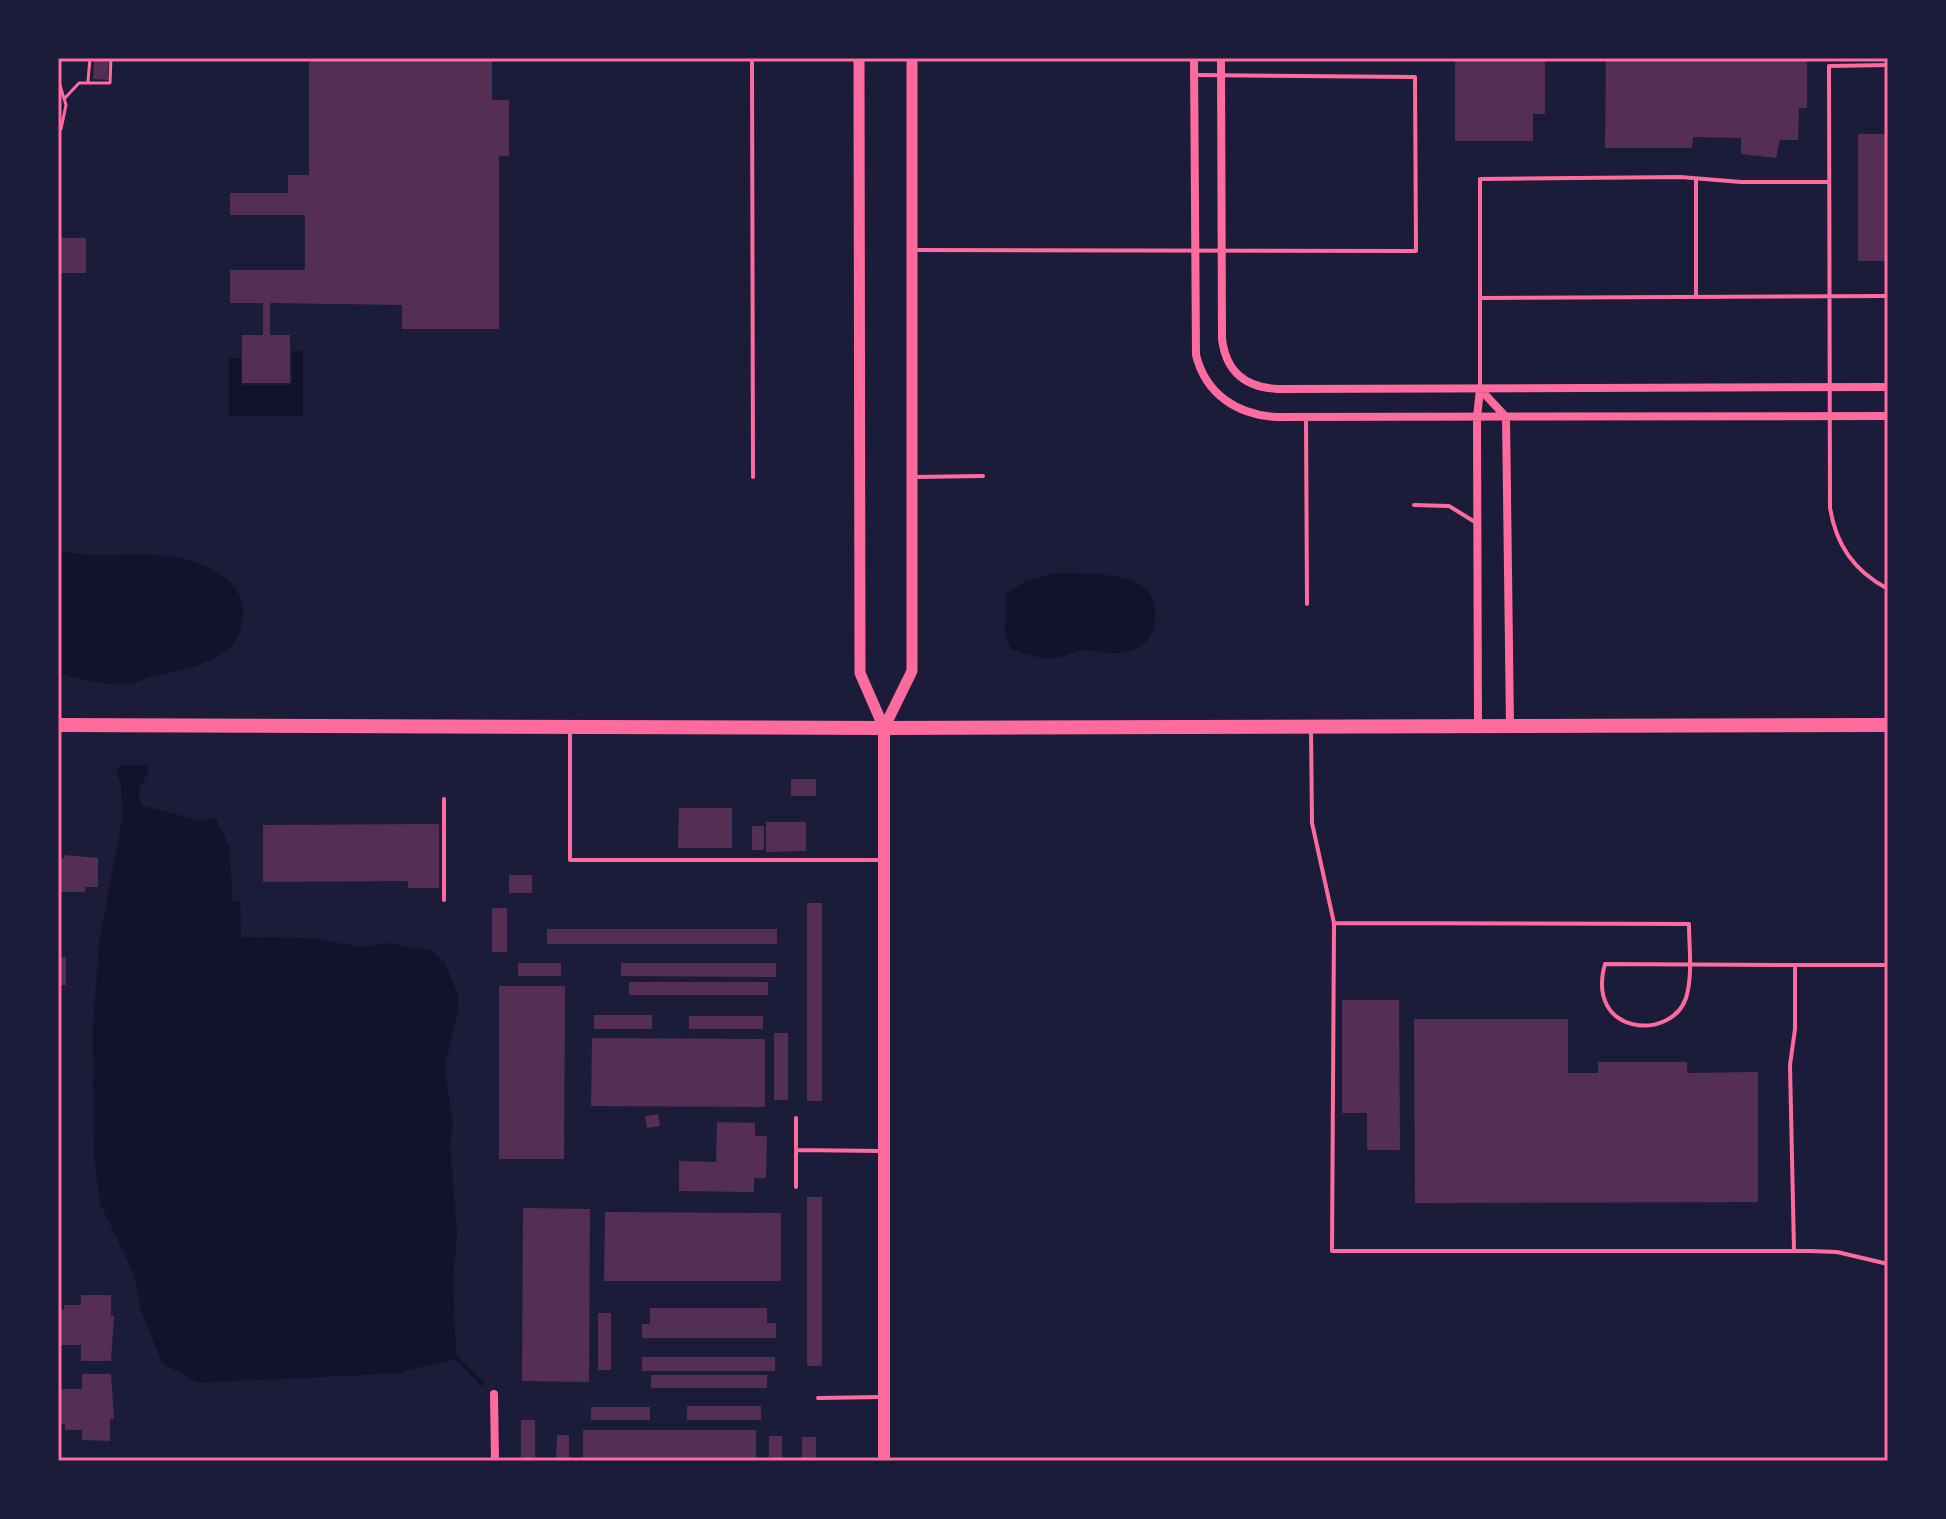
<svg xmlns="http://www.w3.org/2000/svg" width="1946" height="1519" font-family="'Crimson Pro',serif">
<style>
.water{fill:#12122b}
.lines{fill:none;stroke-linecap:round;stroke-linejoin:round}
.stream{stroke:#12122b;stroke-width:5}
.building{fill:#542f53}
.path{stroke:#ff6b9d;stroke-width:3}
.service{stroke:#ff6b9d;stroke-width:4}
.minor{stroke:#ff6b9d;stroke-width:8}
.tertiary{stroke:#ff6b9d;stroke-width:11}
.secondary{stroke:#ff6b9d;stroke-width:12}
.primary{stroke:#ff6b9d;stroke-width:14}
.neatline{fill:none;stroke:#ff6b9d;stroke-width:3}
</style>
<rect width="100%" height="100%" fill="#1b1b3a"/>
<path class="water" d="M292,351H303V416H229V358H241V385H292Z
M58,550C105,563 159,545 203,565C232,578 251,598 240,630C238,637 234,645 227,650C204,666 180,671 153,676C145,678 138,683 130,684C107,687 81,678 58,673Z
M1056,573C1089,574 1161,569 1155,617C1154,630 1151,641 1138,648C1120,658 1103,651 1084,650C1075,650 1068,655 1060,657C1044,661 1026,654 1011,649L1005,634L1006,594L1025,581Z
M120,765H149C147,783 131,791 144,806L202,821L215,817L230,848L232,901H240L241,937L310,938L361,947L387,943L432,951L444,962L458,994V1009L445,1067L453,1128L450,1144L457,1235L453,1278L456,1358C437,1366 420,1365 401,1373L197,1383L162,1362L141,1311L134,1274L100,1203L94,1156L93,1030L99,943L122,820L121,783L116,773Z"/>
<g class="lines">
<path class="stream" d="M456,1358L482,1383"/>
</g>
<path class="building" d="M94,58H109L108,80L93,79Z
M309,58H492V100H509V156H499V329H402V305L270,303V335H290V383H242V335H263V303H230V270H305V215H230V193H288V175H309Z
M1455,58H1545V114H1533V141H1455Z
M1606,58H1807V108H1799L1798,140H1780L1776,158L1741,154V138L1693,137L1692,148H1605Z
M1858,134H1888V261H1858Z
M58,238H86V273H58Z
M791,779H816V796H791Z
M679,808H732V848H678Z
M766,822H806V851L766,852Z
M439,824V888H408V881L263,882V825Z
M752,826H764V850H752Z
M64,855L98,858V887H85V892H58V858H64Z
M509,875H532V893H509Z
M807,903H822V1101H807Z
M492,908H507V952H492Z
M547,929H777V944H547Z
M58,957H66V985H58Z
M518,963H561V976H518Z
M621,963H776V977L621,976Z
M629,982H768V995H629Z
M499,986H565L564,1159H499Z
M1342,1000H1399L1400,1150H1367V1113H1342Z
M594,1015H652V1029H594Z
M689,1016H763V1029H689Z
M1414,1019H1568V1073H1598V1062H1687V1073L1758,1072V1202L1415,1203Z
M774,1033H788V1100H774Z
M592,1038L765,1039V1107L591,1106Z
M658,1114L660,1126L647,1128L645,1116Z
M717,1122L755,1123V1136H767L766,1178H754V1192L679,1191V1161L716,1162Z
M807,1197H822V1366H807Z
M523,1208L590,1209L589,1382L522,1381Z
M605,1212L781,1213V1281H604Z
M81,1295H111V1316H114L111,1361H81V1345H58V1310H64V1305H81Z
M650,1308H767V1323H776V1338H642V1324H650Z
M598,1313H611V1370H598Z
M642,1357H775V1371H642Z
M82,1374H111L114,1419H110V1441L82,1440V1430H65V1424H58V1389H82Z
M651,1375H767V1388H651Z
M687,1406H761V1420H687Z
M591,1407H650V1420H591Z
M521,1420H535V1461H521Z
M583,1430H756V1461H583Z
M557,1435H569V1461H556Z
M769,1436H782V1461H769Z
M802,1437H816V1461H802Z"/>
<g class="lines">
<path class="path" d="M58,79L66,105L61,129
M88,81L90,58
M65,98L79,83H110L111,58"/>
<path class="service" d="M752,58L753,477
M1888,65L1829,66L1830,508C1836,545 1854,571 1888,589
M913,250L1416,251L1415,77L1196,75
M1696,297V179
M1480,298L1888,296
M1480,386V179L1680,177L1741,182H1828
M1306,417L1307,604
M914,477L983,476
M1414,505L1449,506L1475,522
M570,729V860H882
M1311,729L1312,823L1334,923L1332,1251H1810L1837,1252L1888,1264
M444,799V900
M1334,923L1689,924C1689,947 1693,975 1686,998C1671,1042 1585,1035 1605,964L1795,965
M796,1118V1187
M796,1150L881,1151
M1794,1250L1790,1065L1795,1029V965H1888
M818,1398L882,1397"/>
<path class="minor" d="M1194,58L1196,355C1206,395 1238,415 1277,417L1888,416
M1221,58L1222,339C1226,371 1244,387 1277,389L1888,387
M1480,389L1506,417L1510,725
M1478,725L1477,417L1480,389
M494,1394L495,1461"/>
<path class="tertiary" d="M859,58L860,673L884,728
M884,728L912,671V58"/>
<path class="secondary" d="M884,728V1461"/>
<path class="primary" d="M58,725L884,728L1888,725"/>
</g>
<rect width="1946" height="1519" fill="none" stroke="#1b1b3a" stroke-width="120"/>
<rect x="60" y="60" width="1826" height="1399" class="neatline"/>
</svg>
